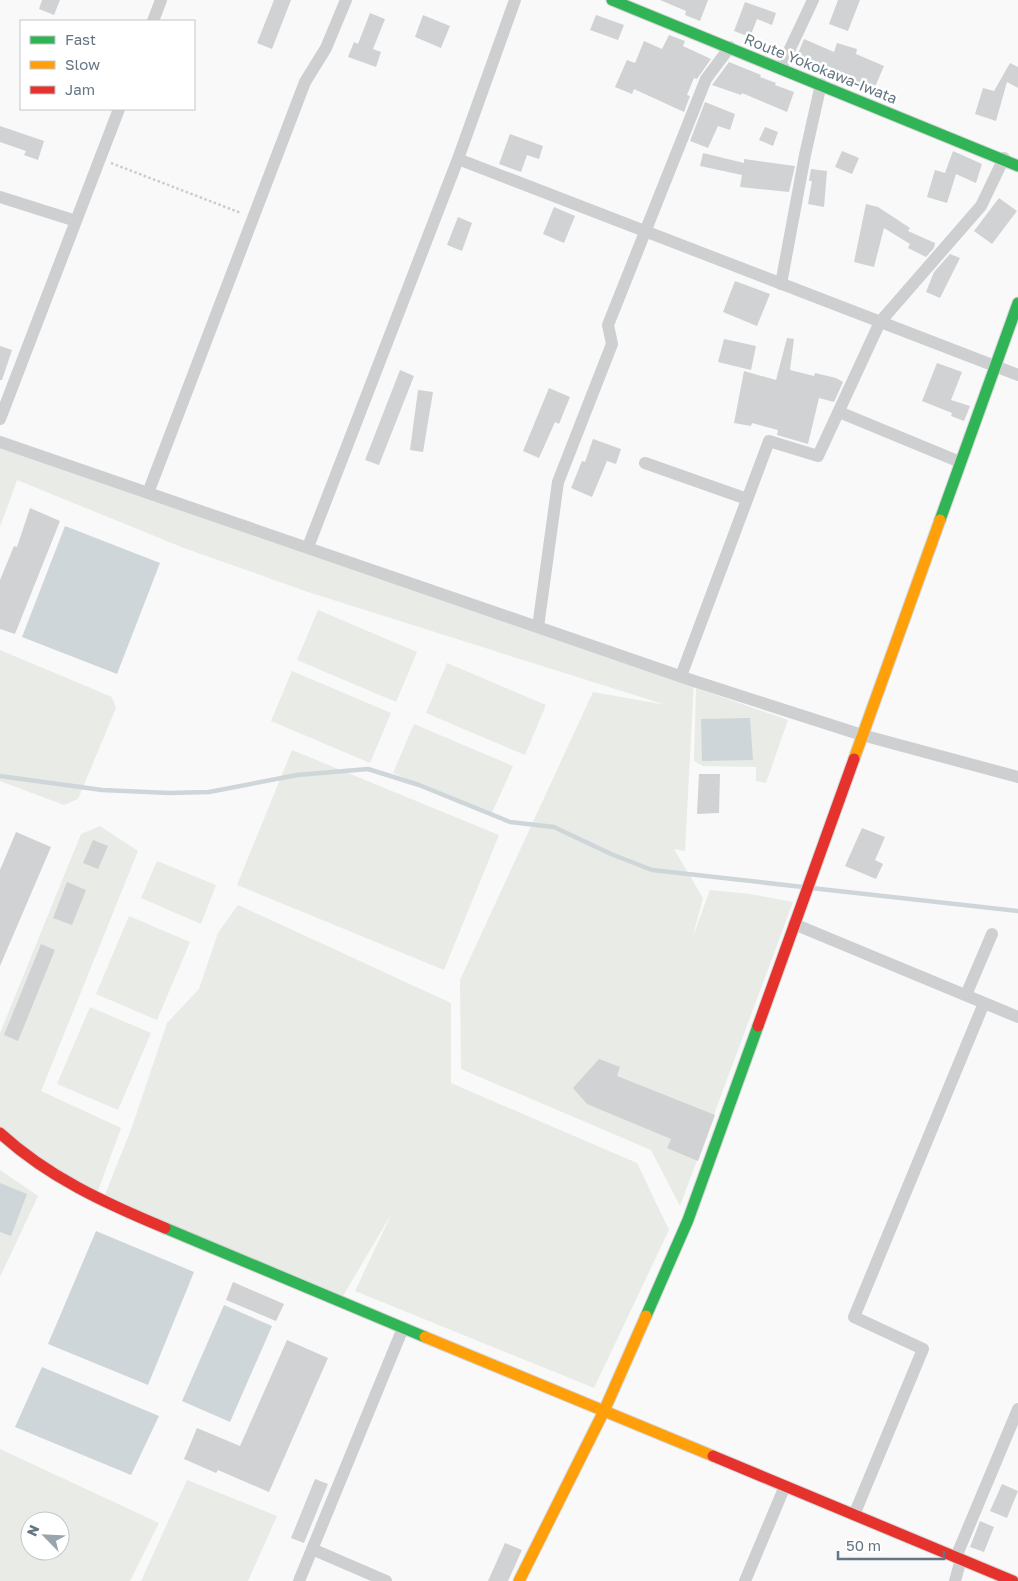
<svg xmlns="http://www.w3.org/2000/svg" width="1018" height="1581" font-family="'Golos Text',sans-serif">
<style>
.green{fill:#e8ebe6;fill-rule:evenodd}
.water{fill:#ced6d9}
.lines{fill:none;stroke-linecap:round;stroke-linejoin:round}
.stream{stroke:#ced6d9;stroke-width:4.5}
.building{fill:#d0d2d3}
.fast-casing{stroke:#d5d6d7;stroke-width:13}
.slow-casing{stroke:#d5d6d7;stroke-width:13}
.jam-casing{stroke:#d5d6d7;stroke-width:13}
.path{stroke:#cbcccd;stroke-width:2.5;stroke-dasharray:2.5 2.5;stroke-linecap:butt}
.street{stroke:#cecfd0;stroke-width:12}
.fast{stroke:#30b455;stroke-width:11}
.slow{stroke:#ff9f0a;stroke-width:11}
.jam{stroke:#e5322d;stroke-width:11}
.labels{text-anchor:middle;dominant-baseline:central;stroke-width:5;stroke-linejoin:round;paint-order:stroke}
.street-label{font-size:15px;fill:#657683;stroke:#fff}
</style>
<rect width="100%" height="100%" fill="#f9f9f9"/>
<path class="green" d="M0,447L694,681L685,851L674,849L703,898L692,939L710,890L750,894L793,902L680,1206L651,1150L461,1069L460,980L593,692L666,705L308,592L184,548L17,480L0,527Z
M318,610L417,652L396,702L297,660Z
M0,650L112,697L116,708L78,799L64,805L0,781Z
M447,663L546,705L525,755L426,713Z
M292,671L391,713L370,763L271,721Z
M696,688L788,720L766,783L756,781V767L703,766L694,761Z
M414,724L513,766L491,815L393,773Z
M292,750L499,835L444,970L237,885Z
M100,826L138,851L41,1091L121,1128L95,1199L0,1130V1033L81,834Z
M157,861L216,885L201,924L141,898Z
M238,905L451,1003V1083L637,1163L669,1230L594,1388L355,1291L392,1213L340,1301L102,1202L132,1127L167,1023L199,989L218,933Z
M129,916L190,942L157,1020L96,994Z
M90,1007L151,1033L118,1110L57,1084Z
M0,1170L38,1196L0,1277Z
M0,1449L159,1523L130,1581H0ZM30,1521H60V1551H30Z
M187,1480L277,1516L248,1581H141Z"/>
<path class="water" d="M65,526L160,563L117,674L22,637Z
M750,718L753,760L702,761L701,719Z
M0,1183L27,1194L11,1236L0,1232Z
M96,1231L194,1272L148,1385L48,1344Z
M224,1305L272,1326L230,1422L182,1401Z
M42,1367L159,1416L131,1475L15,1427Z"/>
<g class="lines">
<path class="stream" d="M0,776L102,790L169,793L209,792L297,775L368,769L419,785L510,822L554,827L611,854L652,870L803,887
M811,888L1018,911"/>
</g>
<path class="building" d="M42,0H60L54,15L39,9Z
M274,0H291L272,49L257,43Z
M660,0H708L700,21L685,15L686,11Z
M838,0H860L848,31L829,24Z
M745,2L776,13L772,25L757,19L750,37L734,31Z
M370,13L385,19L373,49L381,52L376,67L348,57L354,42L358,44Z
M423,15L450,26L441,48L415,37Z
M596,15L624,25L618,40L590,30Z
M669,35L685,41L683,46L711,59L697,79L694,78L687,95L690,96L684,112L634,89L632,94L615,87L627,60L635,63L644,41L662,49Z
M804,39L834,52L837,43L857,49L856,54L884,66L872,94L856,87L857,84L827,74L796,58Z
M729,62L761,75L760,77L776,83L775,85L794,92L787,112L742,93L741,95L712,85Z
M1010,63L1018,67V88L1007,82L996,121L975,114L983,88L994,91Z
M705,102L735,114L730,130L718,126L708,148L690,141Z
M0,126L44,141L38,160L24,155L26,151L0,142Z
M765,127L778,132L773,146L759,140Z
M510,134L543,146L539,159L527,155L521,172L499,164Z
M842,151L859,158L852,174L835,167Z
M953,151L982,164L976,183L956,174L947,203L927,197L935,170L945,173Z
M703,153L744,163V159L795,166L789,192L740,187L742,175L700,166Z
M811,169L827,171L824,207L808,204L812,181H809Z
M999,198L1017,211L992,244L974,231Z
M866,204L878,207L910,228L908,231L935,243L934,248L926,257L908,248L910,244L884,228L874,267L854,262Z
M554,207L575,216L564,243L543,234Z
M458,217L472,223L462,251L447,245Z
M950,254L960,258L940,298L926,292L934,272Z
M735,281L770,294L757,326L723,312Z
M787,338L794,339L790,370L814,376L815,373L836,378L843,382L834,402L819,398L808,444L777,435L778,430L752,423L751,426L734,423L744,371L776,380Z
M724,339L756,346L751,370L718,362Z
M0,346L12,350L2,380H0Z
M937,363L962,372L951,400L970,406L964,421L951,416L952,413L922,401Z
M400,370L414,376L379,465L365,460Z
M549,388L570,397L559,424L555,422L539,458L523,451Z
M418,390L433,392L423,452L410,450Z
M593,439L621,449L616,464L607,461L592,497L571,488L582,461L585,462Z
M30,508L60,521L15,634L0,629V580L14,546L17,547Z
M699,774H720L719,813L697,814Z
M862,828L885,837L875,860L883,864L876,879L845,866Z
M16,832L51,847L0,966V870Z
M93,840L108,846L98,869L83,863Z
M67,882L86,890L72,925L53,918Z
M41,944L55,950L18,1041L4,1035Z
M599,1059L620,1067L617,1076L715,1115L698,1161L667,1148L671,1139L587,1104L573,1088Z
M233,1282L284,1304L276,1321L226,1300Z
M287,1340L328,1358L269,1492L218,1470L216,1473L184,1459L197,1428L240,1446Z
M315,1479L328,1484L304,1543L291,1538Z
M1002,1484L1018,1491L1007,1518L990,1511Z
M980,1521L994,1527L984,1552L970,1547Z
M505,1543L522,1550L508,1581H488Z"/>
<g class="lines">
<defs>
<path id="fast" d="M612,0L1018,166
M940,520L1018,303
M165,1228L425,1337
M646,1316L688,1220L758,1026"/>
<path id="slow" d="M854,759L940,520
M425,1337L713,1456
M519,1581L604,1411L646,1316"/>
<path id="jam" d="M758,1026L854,759
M0,1133C48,1177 105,1203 165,1228
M713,1456L1013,1581"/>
</defs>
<use href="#fast" class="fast-casing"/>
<use href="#slow" class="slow-casing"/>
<use href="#jam" class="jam-casing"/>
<path class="path" d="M111,163L241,213"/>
<path class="street" d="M153,21L161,0
M781,68L813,0
M458,159L1018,375
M0,197L76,221
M781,284L805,155L821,84
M839,412L960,462
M0,419L119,109
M0,442L694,681L862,735L1018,777
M645,463L747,499
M148,493L305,82L326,48L346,0
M308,547L458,159L515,0
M538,627L558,482L612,344L608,325L706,79L730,47
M681,676L769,441L818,456L880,322L981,206L1004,158
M794,924L1018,1017
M966,995L992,934
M854,1515L923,1349L854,1317L984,1003
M312,1549L386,1581
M956,1557L1018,1409
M299,1581L403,1328
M745,1581L785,1486
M955,1581L961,1559"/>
<use href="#fast" class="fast"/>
<use href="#slow" class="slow"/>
<use href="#jam" class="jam"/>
</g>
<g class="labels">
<g class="street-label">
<text transform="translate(821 68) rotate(22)">Route Yokokawa-Iwata</text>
</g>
</g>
<rect x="20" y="20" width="175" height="90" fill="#ffffff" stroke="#c1c8cd"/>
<rect x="30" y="36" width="25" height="8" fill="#30b455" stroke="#c1c8cd"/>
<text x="65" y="45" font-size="15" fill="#657683">Fast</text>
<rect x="30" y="61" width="25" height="8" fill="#ff9f0a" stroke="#c1c8cd"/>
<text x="65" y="70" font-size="15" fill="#657683">Slow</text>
<rect x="30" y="86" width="25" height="8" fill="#e5322d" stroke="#c1c8cd"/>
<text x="65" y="95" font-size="15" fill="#657683">Jam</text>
<g transform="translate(45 1536) rotate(294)"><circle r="24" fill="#ffffff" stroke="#c1c8cd"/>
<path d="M0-4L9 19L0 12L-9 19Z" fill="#99a4ac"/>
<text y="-8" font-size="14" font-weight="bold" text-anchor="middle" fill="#657683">N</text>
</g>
<path d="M838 1551v8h106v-8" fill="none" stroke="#657683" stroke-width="2.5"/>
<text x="846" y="1551" font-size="15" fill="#657683" stroke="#ffffff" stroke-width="4" paint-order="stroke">50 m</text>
</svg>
